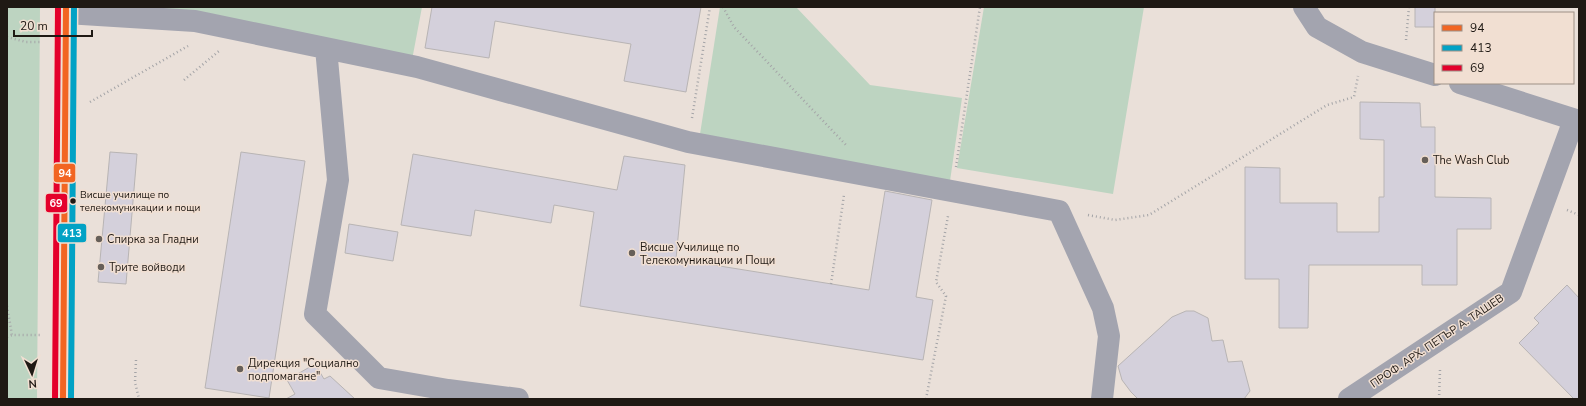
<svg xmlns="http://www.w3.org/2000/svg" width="1586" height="406" font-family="'Nunito Sans',sans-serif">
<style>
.green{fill:#bdd4c1}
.building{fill:#d4d0db;stroke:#b8b4b4}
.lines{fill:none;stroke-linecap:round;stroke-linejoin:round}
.path{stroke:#a4a4a7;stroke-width:2.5;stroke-dasharray:1 3;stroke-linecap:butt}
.minor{stroke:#a3a4af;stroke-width:22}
.bus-1-casing{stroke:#f1dfd2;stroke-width:9}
.bus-2-casing{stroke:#f1dfd2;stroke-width:9}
.bus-3-casing{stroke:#f1dfd2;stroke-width:9}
.bus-1{stroke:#f26522;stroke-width:6}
.bus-2{stroke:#02a2c5;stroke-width:6}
.bus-3{stroke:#e4002b;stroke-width:6}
.poi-dot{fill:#665f59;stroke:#f1dfd2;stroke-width:1.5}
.bus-dot{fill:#1f1914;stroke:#f1dfd2;stroke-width:1.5}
.labels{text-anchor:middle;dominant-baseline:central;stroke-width:3;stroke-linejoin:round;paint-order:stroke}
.bus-label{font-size:10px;fill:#1f1914;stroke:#f1dfd2;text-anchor:start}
.poi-label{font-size:11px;fill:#1f1914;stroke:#f1dfd2;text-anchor:start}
.street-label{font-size:11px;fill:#1f1914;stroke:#f1dfd2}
.line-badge{stroke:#f1dfd2;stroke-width:1.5}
.badge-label{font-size:11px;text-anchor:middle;font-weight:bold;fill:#fff}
</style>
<rect width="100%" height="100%" fill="#eae0d9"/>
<path class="green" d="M7,7H40L37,399H7Z
M147,7H422L412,60Z
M720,7H796L870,85L962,98L950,181L700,134Z
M984,7H1144L1113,194L957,168Z"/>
<path class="building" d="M432,7H701L686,92L624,81L631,44L564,33L495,21L489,58L425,48Z
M1415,7H1435V27H1415Z
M1360,102L1420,103L1421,127H1435V197L1491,198V229H1457V285H1422V265H1309L1308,328H1279V279H1245V167L1280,168V203H1337V232H1379V197H1384V140L1360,139Z
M110,152L137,154L126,284L98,282Z
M241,152L305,161L269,398L205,388Z
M413,154L617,190L624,156L685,165L676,259L869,290L885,191L932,200L916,297L933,300L923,360L580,306L594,212L554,205L551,223L475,210L471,236L401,225Z
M349,224L398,232L393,261L345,253Z
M1567,285L1579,298V399H1574L1519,343L1539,323L1534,318Z
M1186,311H1194L1208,318L1212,341L1223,340L1228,362L1242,361L1250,391L1244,399H1138L1131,392L1122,380L1118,366L1172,317Z
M315,364L324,379L330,376L355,399H286L295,394L287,380Z"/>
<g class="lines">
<path class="path" d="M723,7L734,27L846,145
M7,37L26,42H42
M1406,40L1409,7
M184,80L219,51
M90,102L188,46
M692,118L710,7
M956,167L980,7
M1567,210L1579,215
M1088,215L1115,220L1149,215L1327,105L1354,97L1358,76
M831,284L844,195
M7,306L12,335
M7,337L12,335H40
M136,360L135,382L139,399
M926,399L946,296L936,282L948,216
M1439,399L1440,370"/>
<path class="minor" d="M1304,7L1317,27L1362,52L1435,75
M66,13L195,21L417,67L688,142L1059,211L1103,308L1109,336L1102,399
M326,48L338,180L315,314L379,378L448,390L518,399
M1460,83L1579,121
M63,399L66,7
M1349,399L1511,292L1574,120"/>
<defs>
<path id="bus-1" d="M63,399L66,7"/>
<path id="bus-2" d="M71,399L74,7"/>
<path id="bus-3" d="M55,399L58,7"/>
</defs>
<use href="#bus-1" class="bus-1-casing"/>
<use href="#bus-2" class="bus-2-casing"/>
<use href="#bus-3" class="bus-3-casing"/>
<use href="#bus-1" class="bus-1"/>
<use href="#bus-2" class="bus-2"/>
<use href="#bus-3" class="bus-3"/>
</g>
<g class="poi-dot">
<circle cx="1425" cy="160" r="4"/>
<circle cx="99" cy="239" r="4"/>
<circle cx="632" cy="253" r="4"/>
<circle cx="101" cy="267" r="4"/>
<circle cx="240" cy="369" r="4"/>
</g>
<circle class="bus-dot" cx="73" cy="201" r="3.5"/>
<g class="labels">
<g class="bus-label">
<text x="80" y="195">Висше училище по<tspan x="80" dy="13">телекомуникации и пощи</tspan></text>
</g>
<g class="poi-label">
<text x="1433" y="160">The Wash Club</text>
<text x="107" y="239">Спирка за Гладни</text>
<text x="640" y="247">Висше Училище по<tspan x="640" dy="13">Телекомуникации и Пощи</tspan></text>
<text x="109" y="267">Трите войводи</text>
<text x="248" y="363">Дирекция "Социално<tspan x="248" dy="13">подпомагане"</tspan></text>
</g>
<g class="street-label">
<text transform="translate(1437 341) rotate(-34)">ПРОФ. АРХ. ПЕТЪР А. ТАШЕВ</text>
</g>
</g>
<g class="line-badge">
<rect x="53" y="163" width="23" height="20" rx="4" fill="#f26522"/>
<rect x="45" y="193" width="23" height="20" rx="4" fill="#e4002b"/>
<rect x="57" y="223" width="30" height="20" rx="4" fill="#02a2c5"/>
</g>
<g class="badge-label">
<text x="65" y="177">94</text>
<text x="56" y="207">69</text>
<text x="72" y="237">413</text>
</g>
<rect width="1586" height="406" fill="none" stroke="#1f1914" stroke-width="16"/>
<rect x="1434" y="12" width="140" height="72" fill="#f1dfd2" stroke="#9d9086"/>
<rect x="1442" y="25" width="20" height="6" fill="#f26522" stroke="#9d9086"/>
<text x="1470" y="32" font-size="12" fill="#1f1914">94</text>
<rect x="1442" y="45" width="20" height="6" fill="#02a2c5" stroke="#9d9086"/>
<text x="1470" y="52" font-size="12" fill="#1f1914">413</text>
<rect x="1442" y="65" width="20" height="6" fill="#e4002b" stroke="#9d9086"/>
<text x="1470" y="72" font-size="12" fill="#1f1914">69</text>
<g transform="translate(32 374) rotate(176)" stroke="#f1dfd2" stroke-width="3" paint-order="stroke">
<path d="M0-3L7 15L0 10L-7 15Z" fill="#1f1914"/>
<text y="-6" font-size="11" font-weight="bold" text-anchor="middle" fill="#1f1914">N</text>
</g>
<path d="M14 30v6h78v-6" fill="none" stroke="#1f1914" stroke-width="2"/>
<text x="20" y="30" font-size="12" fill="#1f1914" stroke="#f1dfd2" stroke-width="3" paint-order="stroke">20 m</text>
</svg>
